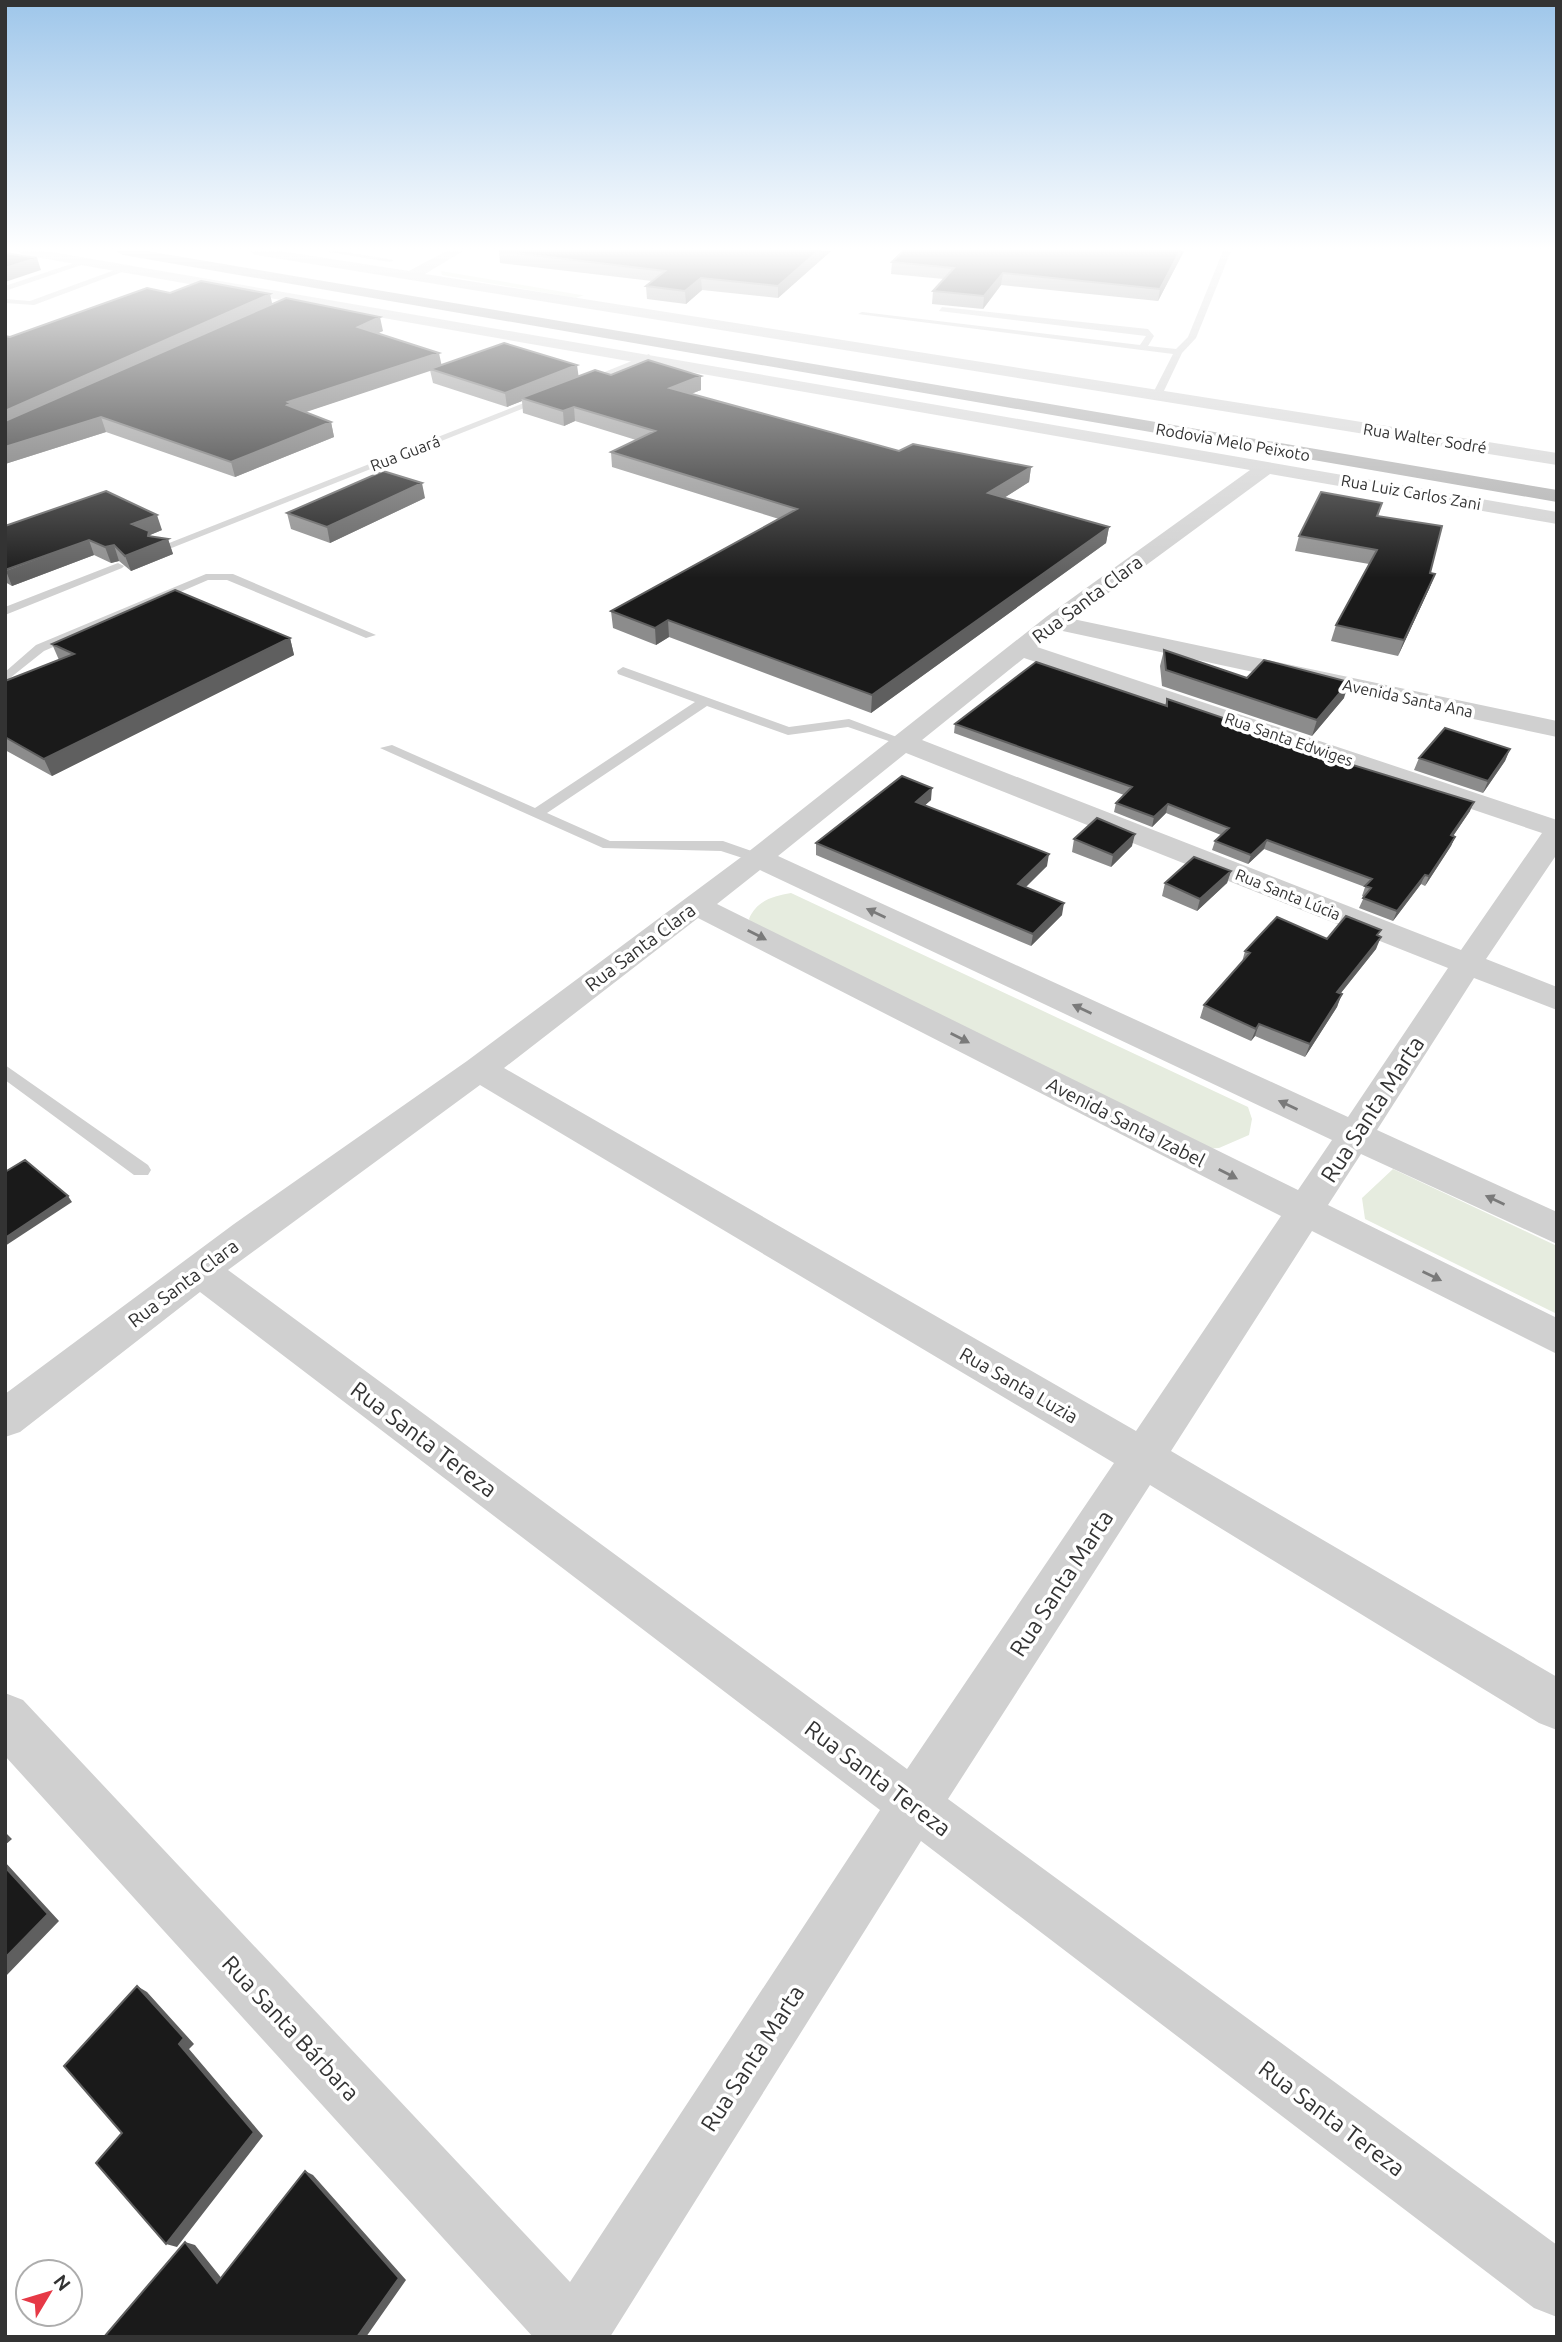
<svg xmlns="http://www.w3.org/2000/svg" width="1562" height="2342" font-family="Ubuntu,sans-serif">
<style>
.green{fill:#e6ecdf}
.lines{fill:none;stroke-linecap:round;stroke-linejoin:round}
.lane{fill:#d0d0d0;fill-rule:evenodd}
.street{fill:#d0d0d0;fill-rule:evenodd}
.primary{fill:#ababab;fill-rule:evenodd}
.wall{fill:#8c8c8c}
.shaded-wall{fill:#5f5f5f}
.building{fill:#1a1a1a;stroke:#5f5f5f;stroke-width:2}
.oneway{fill:#7a7a7a}
.labels{text-anchor:middle;dominant-baseline:central;stroke-width:7;stroke-linejoin:round;paint-order:stroke}
.far-street-label{font-size:16px;fill:#333;stroke:#fff}
.street-label{font-size:19px;fill:#333;stroke:#fff}
.near-street-label{font-size:23px;fill:#333;stroke:#fff}
</style>
<rect width="100%" height="100%" fill="#fff"/>
<path class="green" d="M441,271L581,295H584L576,298L442,275Z
M791,893L1248,1107L1252,1119L1249,1135L1219,1148L1202,1149L754,929L749,919C756,901 773,896 791,893Z
M1393,1169L1557,1246V1314L1365,1219L1362,1198Z"/>
<g class="lines">
<path class="lane" d="M322,251H339L394,260L390,262Z
M1223,251H1231L1196,338L1182,353L1162,395L1157,398L1152,395L1173,354L858,314L862,312L1140,345L1146,336L939,311L942,307L1148,329L1154,336L1148,346L1176,349L1188,337Z
M83,260L90,262L5,291V286Z
M123,267L130,269L34,305L5,303V299L30,301Z
M649,354L652,359L588,384L580,382Z
M544,395L552,397L164,551L154,549Z
M118,563L124,566L122,568L5,615V607Z
M206,574H233L376,635L366,638L227,580H208L44,651L5,682V672L36,645Z
M623,667L789,727L849,719L910,742L903,746L848,727L788,735L707,706L547,813L610,841H723L763,855V861L758,863L721,851L603,848L380,748L392,745L535,808L695,702L618,674L617,671Z
M5,1065L148,1165L151,1170L148,1175H134L5,1080Z"/>
<path class="street" d="M17,251H46L1557,512V524L1270,474L1073,619L1557,721V737L1058,630L1037,647L1557,820V854L1486,959L1557,987V1010L1474,978L1377,1130L1557,1212V1244L1361,1154L1328,1205L1557,1318V1354L1312,1231L1171,1451L1557,1677V1730L1539,1723L1150,1485L948,1799L1557,2245V2317L1534,2308L921,1841L610,2337H533L5,1756V1693L23,1700L570,2282L880,1810L200,1292L20,1432L5,1437V1394L234,1224L467,1061L748,852L1046,617L1250,470L24,255ZM1024,658L1542,833L1461,950L922,740ZM906,753L1448,968L1348,1117L778,856ZM760,870L1332,1140L1298,1190L717,904ZM698,918L1281,1216L1136,1431L504,1068ZM480,1085L1114,1463L907,1769L228,1270Z
M249,251H280L409,271L446,251H463L425,274L1557,453V465L256,255Z"/>
<path class="primary" d="M116,251H147L1557,490V502L123,255Z"/>
</g>
<path class="wall" d="M499,251H831L778,298L702,290L686,304L647,299L646,286L652,281L500,263Z
M903,251H1184L1158,301L1001,285L983,309L932,304L933,291L944,279L891,274L892,262Z
M170,293L273,304L383,331L377,333L441,365L579,376L611,375L701,390L691,394L899,451L1031,467L1029,482L1004,498L1109,527L1106,543L871,713L669,637L656,645L613,628L611,611L779,519L612,467L611,452L636,440L575,421L564,426L523,413L522,401L507,407L433,383L430,370L305,412L331,422L334,437L235,477L106,432L5,464V336L10,337Z
M425,498L330,543L291,529L287,513Z
M1382,503L1378,516L1430,573L1435,574L1429,589L1398,656L1331,641L1336,625L1369,564L1295,551L1299,536Z
M5,526L162,530L150,535L151,537L168,539L173,554L131,571L119,561L111,563L94,555L12,586L5,582Z
M290,638L294,655L52,776L5,750V681L59,660L52,644Z
M1164,650L1247,678L1344,698L1312,736L1162,686L1160,666Z
M1167,699L1299,748L1470,811L1453,836L1455,837L1451,846L1425,886L1421,884L1393,921L1359,908L1364,897L1362,896L1365,887L1264,849L1248,864L1212,850L1215,841L1221,835L1166,813L1152,827L1114,812L1116,803L1124,795L954,733L955,724L1165,705Z
M1510,749L1505,761L1483,793L1414,770L1419,758Z
M931,800L925,805L1047,866L1025,887L1062,915L1031,946L816,855V843Z
M1074,839L1132,846L1111,867L1072,852Z
M1231,871L1227,883L1197,911L1162,896L1165,883Z
M1379,936L1376,949L1341,993L1337,1007L1305,1057L1255,1036L1251,1041L1200,1018L1204,1005L1242,962L1245,951L1327,939Z"/>
<path class="shaded-wall" d="M818,251H831L778,298V286Z
M1180,251H1184L1158,301L1160,289Z
M37,258L41,270L5,282V268Z
M1003,273L1001,285L983,309L984,296Z
M701,278L702,290L686,304L685,291Z
M270,294L273,307L5,428V411Z
M380,317L383,331L361,341L358,327Z
M439,353L442,367L294,416L290,419L288,402Z
M577,365L579,379L521,398L522,401L507,407L505,393Z
M701,376V390L670,402V388Z
M574,407L575,421L564,426L563,411Z
M101,417L106,432L5,464V447Z
M331,422L334,437L235,477L231,462Z
M1031,467L1029,482L986,509L988,493Z
M422,483L425,498L330,543L327,527Z
M157,515L162,530L150,535L153,544L168,539L173,554L131,571L125,556L132,524Z
M1109,527L1106,543L871,713L872,695Z
M89,540L94,555L12,586L6,571Z
M114,545L119,561L111,563L105,547Z
M1435,574L1429,589L1398,656L1404,640Z
M668,620L669,637L656,645L655,628Z
M290,638L294,655L52,776L44,759Z
M1349,682L1344,698L1312,736L1317,720Z
M1510,749L1505,761L1483,793L1488,781Z
M932,788L931,800L915,814L916,802Z
M1474,802L1470,811L1447,845L1451,835Z
M1168,804L1166,813L1152,827L1154,817Z
M1135,834L1132,846L1111,867L1113,855Z
M1455,837L1451,846L1425,886L1429,876Z
M1267,840L1264,849L1248,864L1251,855Z
M1049,854L1047,866L1016,897L1018,884Z
M1231,871L1227,883L1197,911L1200,899Z
M1425,875L1421,884L1393,921L1397,911Z
M1064,903L1062,915L1031,946L1033,934Z
M1381,937L1376,949L1332,1004L1337,992Z
M1342,994L1337,1007L1305,1057L1310,1044Z
M1259,1024L1255,1036L1251,1041L1256,1029Z
M68,1196L72,1202L5,1246V1238Z
M5,1832L12,1839L5,1845Z
M5,1862L59,1921L5,1977Z
M137,1986L147,1992L194,2044L189,2049L263,2136L177,2247L166,2244L179,2044Z
M305,2171L313,2175L406,2280L366,2337H357Z
M185,2242L195,2245L227,2285L217,2283Z"/>
<path class="building" d="M499,251H818L778,286L701,278L685,291L646,286L665,271Z
M903,251H1180L1160,289L1003,273L984,296L933,291L954,268L892,262Z
M5,253L37,258L5,268Z
M201,281L270,294L5,411V336L10,337L147,288L170,293Z
M286,298L380,317L358,327L439,353L288,402L290,403L287,405L331,422L231,462L101,417L5,447V421Z
M504,343L577,365L505,393L430,369Z
M648,360L701,376L670,388L899,451L913,444L1031,467L988,493L1109,527L872,695L668,620L655,628L611,611L797,509L611,452L655,431L574,407L563,411L521,398L595,370L611,375Z
M383,471L422,483L327,527L287,513Z
M106,491L157,515L132,524L149,531L148,536L168,539L125,556L114,545L105,547L89,540L5,570V526Z
M1321,492L1382,503L1377,516L1442,526L1430,573L1435,574L1404,640L1336,625L1377,550L1299,536Z
M175,590L290,638L44,759L5,737V681L74,654L52,644Z
M1164,650L1247,678L1264,660L1349,682L1317,720L1166,670Z
M1036,662L1167,706V699L1300,744L1297,748L1474,802L1451,835L1455,837L1429,876L1425,875L1397,911L1363,898L1371,888L1365,886L1372,879L1267,840L1251,855L1215,841L1229,828L1168,804L1154,817L1116,803L1132,787L955,724Z
M1445,728L1510,749L1488,781L1419,758Z
M902,776L932,788L916,802L1049,854L1018,884L1064,903L1033,934L816,843Z
M1097,818L1135,834L1113,855L1074,839Z
M1194,857L1231,871L1200,899L1165,883Z
M1346,916L1381,930L1377,935L1381,937L1337,992L1342,994L1310,1044L1259,1024L1256,1029L1204,1005L1250,953L1245,951L1277,917L1327,939Z
M25,1160L68,1196L5,1238V1172Z
M5,1867L48,1914L5,1958Z
M137,1986L184,2038L179,2044L254,2132L166,2244L96,2163L122,2133L64,2066Z
M305,2171L399,2278L357,2337H104L185,2242L217,2283Z"/>
<defs><path id="oneway-solid" d="M-6-.8H1V-3.2L6.5 0L1 3.2V.8H-6Z" transform="scale(1.75)"/></defs>
<g class="oneway">
<use href="#oneway-solid" transform="translate(876 913) rotate(-155)"/>
<use href="#oneway-solid" transform="translate(757 935) rotate(27)"/>
<use href="#oneway-solid" transform="translate(1082 1009) rotate(-155)"/>
<use href="#oneway-solid" transform="translate(960 1038) rotate(27)"/>
<use href="#oneway-solid" transform="translate(1288 1105) rotate(-155)"/>
<use href="#oneway-solid" transform="translate(1228 1174) rotate(27)"/>
<use href="#oneway-solid" transform="translate(1495 1200) rotate(-155)"/>
<use href="#oneway-solid" transform="translate(1432 1276) rotate(26)"/>
</g>
<linearGradient id="sky" x2="0" y2="1"><stop stop-color="#9ec6ea"/><stop offset="0.43" stop-color="#fff"/><stop offset="1" stop-color="#fff" stop-opacity="0"/></linearGradient>
<rect width="1562" height="578" fill="url(#sky)"/>
<g class="labels">
<g class="far-street-label">
<text transform="translate(1425 438) rotate(9)">Rua Walter Sodré</text>
<text transform="translate(1233 442) rotate(10)">Rodovia Melo Peixoto</text>
<text transform="translate(405 453) rotate(-21)">Rua Guará</text>
<text transform="translate(1411 492) rotate(10)">Rua Luiz Carlos Zani</text>
<text transform="translate(1408 698) rotate(12)">Avenida Santa Ana</text>
<text transform="translate(1289 739) rotate(19)">Rua Santa Edwiges</text>
<text transform="translate(1288 894) rotate(22)">Rua Santa Lúcia</text>
</g>
<g class="street-label">
<text transform="translate(1087 599) rotate(-37)">Rua Santa Clara</text>
<text transform="translate(640 947) rotate(-37)">Rua Santa Clara</text>
<text transform="translate(1126 1122) rotate(27)">Avenida Santa Izabel</text>
<text transform="translate(183 1283) rotate(-37)">Rua Santa Clara</text>
<text transform="translate(1019 1385) rotate(30)">Rua Santa Luzia</text>
</g>
<g class="near-street-label">
<text transform="translate(1372 1109) rotate(-57)">Rua Santa Marta</text>
<text transform="translate(424 1439) rotate(37)">Rua Santa Tereza</text>
<text transform="translate(1061 1583) rotate(-57)">Rua Santa Marta</text>
<text transform="translate(878 1778) rotate(37)">Rua Santa Tereza</text>
<text transform="translate(291 2028) rotate(47)">Rua Santa Bárbara</text>
<text transform="translate(752 2058) rotate(-57)">Rua Santa Marta</text>
<text transform="translate(1332 2118) rotate(37)">Rua Santa Tereza</text>
</g>
</g>
<rect width="1562" height="2342" fill="none" stroke="#333333" stroke-width="14"/>
<g transform="translate(49 2293) rotate(52)"><circle r="33" fill="#ffffff" stroke="#adadad" stroke-width="2"/>
<path d="M0-5L12 26L0 18L-12 26Z" fill="#e63946"/>
<text y="-10" font-size="19" font-weight="bold" text-anchor="middle" fill="#333333">N</text>
</g>
</svg>
